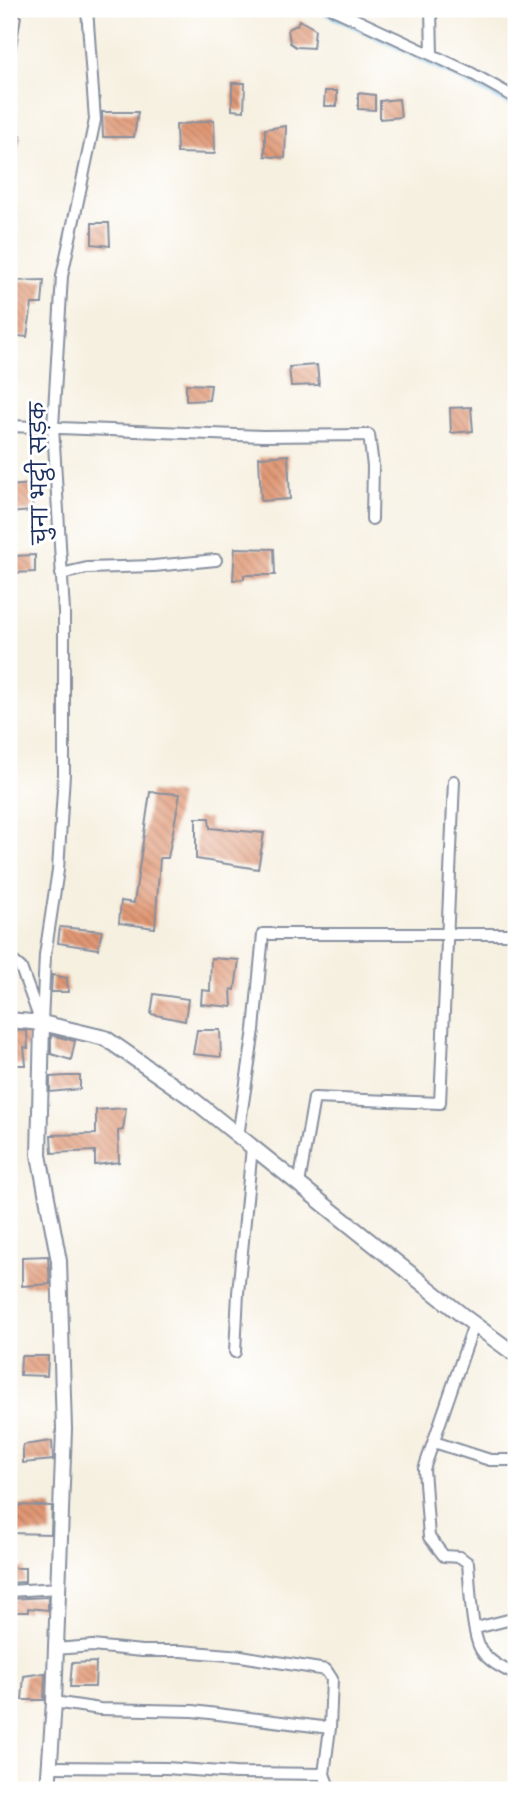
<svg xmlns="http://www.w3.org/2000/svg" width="525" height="1799" font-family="Mali,'Playpen Sans Deva',sans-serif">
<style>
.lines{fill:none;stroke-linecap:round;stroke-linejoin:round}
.stream{stroke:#69b9e4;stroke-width:4.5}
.building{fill:url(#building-back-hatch)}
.minor-casing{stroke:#88909f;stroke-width:14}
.tertiary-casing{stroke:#88909f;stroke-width:18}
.minor{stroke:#fff;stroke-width:10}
.tertiary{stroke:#fff;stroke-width:14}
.labels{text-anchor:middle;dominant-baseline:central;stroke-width:6;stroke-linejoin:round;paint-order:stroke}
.street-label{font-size:21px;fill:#1b2f5e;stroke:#fff}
</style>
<defs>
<pattern id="building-back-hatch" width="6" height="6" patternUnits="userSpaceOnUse" patternTransform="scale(1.75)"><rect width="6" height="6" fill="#e19773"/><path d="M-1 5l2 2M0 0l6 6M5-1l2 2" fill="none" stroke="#b67c62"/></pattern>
</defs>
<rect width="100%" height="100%" fill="#fff"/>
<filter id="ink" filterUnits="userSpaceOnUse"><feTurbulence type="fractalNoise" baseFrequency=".0143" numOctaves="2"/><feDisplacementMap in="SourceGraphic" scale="14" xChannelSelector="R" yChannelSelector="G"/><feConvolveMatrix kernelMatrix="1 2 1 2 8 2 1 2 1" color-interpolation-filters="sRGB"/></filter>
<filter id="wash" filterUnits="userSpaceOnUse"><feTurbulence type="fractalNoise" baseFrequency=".00686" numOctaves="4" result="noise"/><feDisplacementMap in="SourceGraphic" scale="28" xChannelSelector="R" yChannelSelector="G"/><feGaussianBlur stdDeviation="1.57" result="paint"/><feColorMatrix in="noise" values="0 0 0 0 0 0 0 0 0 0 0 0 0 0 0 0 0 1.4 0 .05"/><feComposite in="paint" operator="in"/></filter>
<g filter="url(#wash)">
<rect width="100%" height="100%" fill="#f6f0e0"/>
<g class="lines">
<path class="stream" d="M316,9C385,38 449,75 516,106"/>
</g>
<g id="blocks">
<path class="building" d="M9,14L21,16L15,54H9Z
M299,20L315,29L313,48L296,47L290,43L288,29L297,25Z
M232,83H245L244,111L232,110Z
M325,91H337V106H324Z
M358,93L375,95V110L358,109Z
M399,99L401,117L380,119V101Z
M102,112H138L134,137H103Z
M214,120L215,154L177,153L176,125Z
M286,126L285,158L265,156V129Z
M9,136H21L13,170H9Z
M92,223H109L110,246L92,244Z
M44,280L42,304H32L27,337L9,335V281Z
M317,365L319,385L291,386L289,367Z
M186,384L211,385L209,400L186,401Z
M471,407L473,431L451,433L450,408Z
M288,455L290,499L261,501L259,457Z
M33,484L32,511L9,513V486Z
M235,548L274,549L275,575H244V579L233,580Z
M35,555V572L13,573L11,556Z
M150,792L180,794L168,858H160L155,928L119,923L121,901L134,903Z
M196,818H209L210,828L264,833L258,869L196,859Z
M60,927L102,931L98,949L58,943Z
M211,958L239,960L235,990L231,989L232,1007L201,1004L202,990L210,991Z
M52,975L67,978L68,992H51Z
M154,994L188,999L185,1021L151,1014Z
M9,1030L27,1031L28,1048L24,1047L26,1065H9Z
M197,1030H220L221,1057L193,1054Z
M51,1035L75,1041L71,1060L51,1054Z
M66,1076H80V1089L50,1092V1077Z
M126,1108L123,1130L118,1131L119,1162L95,1165V1151L52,1153L51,1135L96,1134V1110Z
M48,1256L50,1284L22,1286V1257Z
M21,1356H48L47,1376L20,1375Z
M52,1441L53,1460L23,1463V1445Z
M9,1505L52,1506L51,1534L9,1533Z
M9,1568H25V1582L9,1583Z
M48,1597V1610L28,1608V1612H9V1599Z
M96,1662L95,1687H70L72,1663Z
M45,1673L44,1700H22L24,1676Z"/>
</g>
</g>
<g filter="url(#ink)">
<use href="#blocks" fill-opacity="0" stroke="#88909f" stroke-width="2"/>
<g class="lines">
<defs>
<path id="minor" d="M333,9L471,73L516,98
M431,9L432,55
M9,426L262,436L369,435L373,466L372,519
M61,574L87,568L154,566L216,560
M9,958L21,968L39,1017
M42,1023L45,955L58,870L64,774V612L53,427L62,276L95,120L87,9
M238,1136L254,1030L263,934H516
M299,1184L314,1098L440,1103L454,781
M474,1324L424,1469L429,1537L444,1556L460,1557L468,1563C470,1584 471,1633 481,1650C489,1662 504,1669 516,1675
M235,1352L238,1293L252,1147
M434,1442L490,1460H516
M9,1591L59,1588
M476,1628L516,1618
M56,1649L92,1646L142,1651H181L241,1656L326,1670L332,1679L330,1728L324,1774L330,1790
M54,1702L100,1709L193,1711L330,1728
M50,1767L166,1768L235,1773L324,1774"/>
<path id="tertiary" d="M9,1020L42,1023L105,1038L190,1097L467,1319L516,1355
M42,1023L39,1155L59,1261L64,1429L54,1702L48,1790"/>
</defs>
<use href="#minor" class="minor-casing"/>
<use href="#tertiary" class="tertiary-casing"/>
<use href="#minor" class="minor"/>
<use href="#tertiary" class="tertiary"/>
</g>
</g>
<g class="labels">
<g class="street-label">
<text transform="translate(38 473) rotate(-91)">चुना भट्ठी सड़क</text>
</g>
</g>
<rect width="525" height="1799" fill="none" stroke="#fff" stroke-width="35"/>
</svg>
